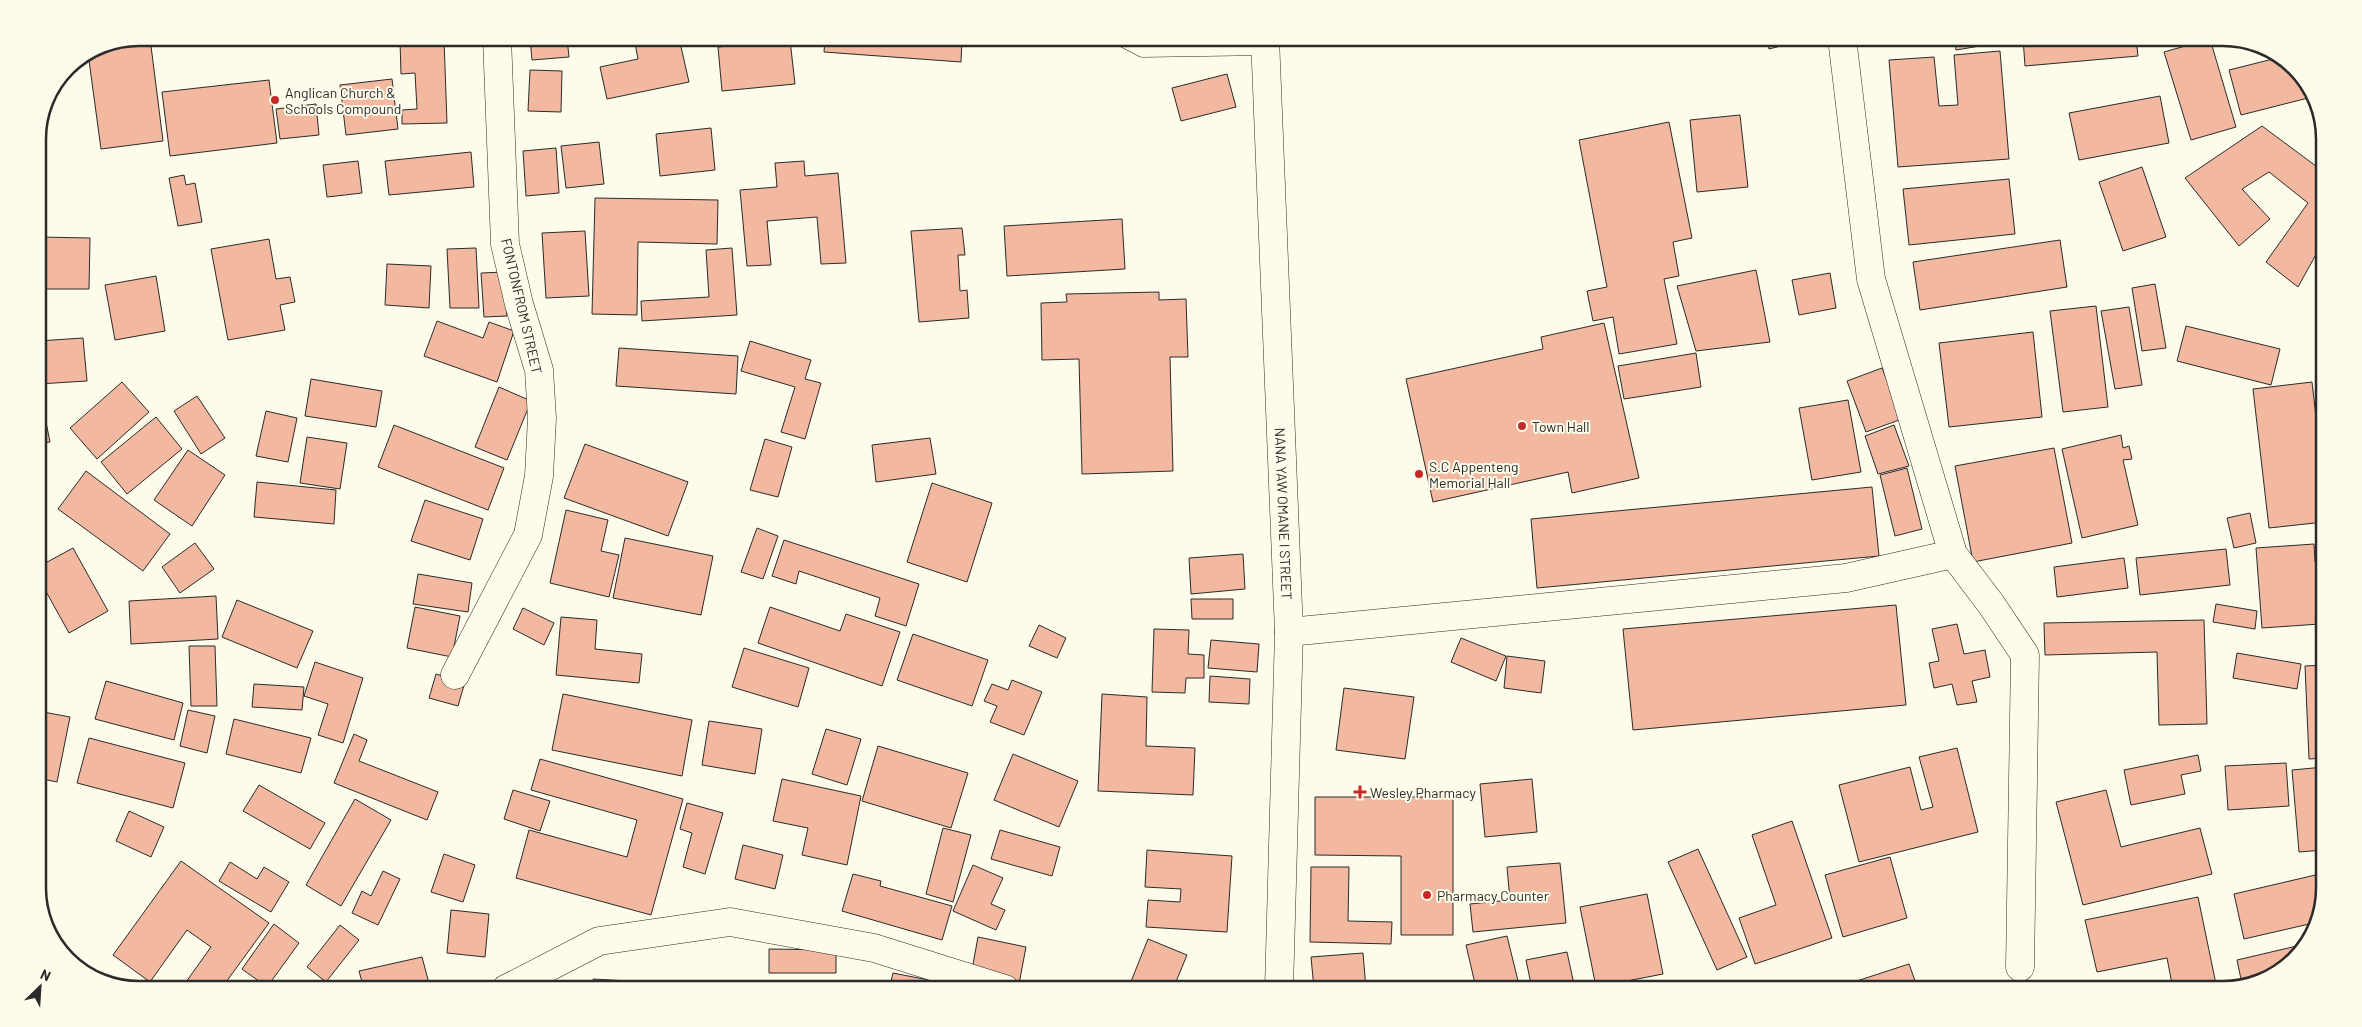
<svg xmlns="http://www.w3.org/2000/svg" width="2362" height="1027" font-family="Barlow,sans-serif">
<style>
.building{fill:#f2b8a0;stroke:#2b2b2b}
.lines{fill:none;stroke-linecap:round;stroke-linejoin:round}
.service-casing{stroke:#2b2b2b;stroke-width:19}
.minor-casing{stroke:#2b2b2b;stroke-width:29}
.primary-casing{stroke:#2b2b2b;stroke-width:29}
.service{stroke:#fdfbea;stroke-width:18}
.minor{stroke:#fdfbea;stroke-width:28}
.primary{stroke:#fdfbea;stroke-width:28}
.poi-dot{fill:#c62828;stroke:#fdfbea;stroke-width:2}
.labels{text-anchor:middle;dominant-baseline:central;stroke-width:4;stroke-linejoin:round;paint-order:stroke}
.poi-label{font-size:14px;fill:#2b2b2b;stroke:#fdfbea;text-anchor:start}
.street-label{font-size:14px;fill:#2b2b2b;stroke:#fdfbea}
.rim{fill:none;stroke:#2b2b2b;stroke-width:2.5}
</style>
<rect width="100%" height="100%" fill="#fdfbea"/>
<path class="building" d="M140,38H150L163,141L101,149L88,53L101,45Z
M530,38H567L569,57L532,60Z
M634,38H679L689,82L607,99L600,67L638,59Z
M825,38H962L961,62L824,52Z
M1766,38H1804V40L1769,49Z
M1954,38H1991L1992,44L1956,50Z
M2023,38H2136L2138,56L2025,66Z
M444,39L447,123L402,124V110L417,109L415,73L401,74L400,41Z
M2210,39L2236,127L2191,140L2164,52Z
M790,40L795,84L722,91L718,47Z
M2000,51L2009,159L1898,167L1889,60L1934,57L1939,106L1958,105L1954,55Z
M2277,58L2307,83L2312,97L2241,115L2229,70Z
M530,70L562,71L561,112L528,111Z
M1227,74L1236,107L1181,121L1172,88Z
M392,79L398,129L346,135L340,85Z
M269,80L277,143L170,156L162,92Z
M2160,96L2169,143L2079,160L2069,113Z
M316,104L319,135L280,139L276,109Z
M1740,115L1748,187L1697,192L1690,120Z
M1669,122L1692,238L1673,242L1679,276L1664,279L1677,344L1619,354L1613,317L1593,321L1587,291L1607,287L1579,140Z
M2262,126L2324,172V240L2298,287L2266,262L2308,203L2269,172L2242,189L2270,219L2239,246L2185,178Z
M711,128L715,170L660,176L656,134Z
M599,142L604,184L566,188L561,146Z
M556,148L559,193L526,196L523,151Z
M471,152L474,187L389,195L385,161Z
M358,161L362,193L327,197L323,165Z
M804,161L805,176L838,173L846,263L821,264L817,217L767,221L771,265L747,266L740,190L777,187L775,163Z
M2142,167L2166,237L2123,251L2099,182Z
M184,175L186,185L195,183L202,222L178,226L169,178Z
M2009,179L2015,234L1909,245L1903,189Z
M595,198L718,200L717,244L638,242L637,315L592,314Z
M1122,219L1125,269L1007,276L1004,226Z
M962,228L965,255H958L960,291L967,290L969,318L919,322L911,231Z
M585,231L589,296L546,298L542,233Z
M38,237L90,238L89,289H38Z
M269,239L276,279L290,277L295,302L280,305L285,330L228,340L211,249Z
M2060,240L2067,287L1920,310L1913,262Z
M476,248L479,308H450L447,249Z
M732,248L737,315L642,321L641,301L709,297L706,250Z
M387,264L431,266L429,308L385,305Z
M1756,270L1770,342L1696,351L1677,286Z
M504,272L507,316L484,317L481,273Z
M1830,273L1836,308L1799,315L1792,280Z
M156,276L165,331L115,340L105,285Z
M2155,284L2166,348L2142,351L2132,288Z
M1159,292V300L1186,299L1188,357H1170L1173,471L1082,474L1079,359L1042,360L1041,303L1067,302L1066,294Z
M2096,306L2108,407L2063,412L2050,311Z
M2129,307L2142,385L2115,389L2101,311Z
M437,321L483,338L489,322L514,331L497,382L424,356Z
M1604,323L1639,478L1572,493L1568,472L1433,502L1406,379L1543,349L1541,337Z
M2186,326L2280,349L2271,385L2177,361Z
M2033,332L2042,417L1949,427L1939,343Z
M83,338L87,381L38,384V341Z
M750,341L811,360L805,379L821,383L805,439L781,432L795,387L741,371Z
M619,348L738,356L736,394L616,386Z
M1696,353L1701,387L1624,399L1618,366Z
M1882,368L1902,419L1866,432L1847,381Z
M311,379L382,391L376,427L305,416Z
M122,382L149,412L97,459L70,428Z
M2312,382L2324,487V522L2269,528L2253,389Z
M39,387L50,442L38,444V388Z
M499,387L531,401L507,460L475,447Z
M197,396L225,438L201,454L174,411Z
M1848,400L1861,472L1812,480L1799,408Z
M266,411L297,418L288,462L256,456Z
M156,417L182,449L127,494L101,462Z
M394,425L504,468L488,510L378,467Z
M1894,425L1909,466L1878,474L1865,436Z
M2121,435L2123,448L2129,446L2132,459L2123,460L2138,525L2082,538L2062,449Z
M307,437L347,443L340,489L300,483Z
M930,438L936,474L876,482L872,445Z
M765,439L792,447L778,497L750,490Z
M585,444L688,482L668,536L564,498Z
M2054,448L2072,543L1973,562L1955,466Z
M188,450L225,475L192,526L154,500Z
M1907,468L1922,529L1895,536L1880,475Z
M86,471L170,534L143,571L58,509Z
M257,482L336,490L334,524L254,517Z
M932,483L992,503L967,582L907,562Z
M1872,487L1879,556L1537,588L1531,519Z
M425,500L483,519L470,560L411,541Z
M566,510L608,520L601,551L619,555L609,597L550,583Z
M2250,513L2256,543L2234,548L2227,518Z
M757,528L778,536L763,579L741,572Z
M625,538L713,556L701,615L613,598Z
M784,540L919,584L906,626L875,616L880,598L799,571L796,584L772,576Z
M195,543L214,569L180,593L162,567Z
M2314,544L2315,562H2322L2324,587V602L2318,603L2320,624L2262,628L2256,548Z
M73,548L108,611L69,633L38,577V567Z
M2226,549L2230,585L2140,595L2136,558Z
M1243,554L1245,589L1191,594L1189,558Z
M2124,558L2128,588L2057,597L2054,567Z
M418,574L472,583L468,612L413,604Z
M216,596L218,639L131,644L129,601Z
M1191,599H1233V619H1192Z
M237,600L313,631L297,668L222,637Z
M2216,604L2257,611L2255,629L2213,622Z
M1896,605L1906,705L1633,730L1623,629Z
M415,607L460,616L452,657L407,648Z
M770,607L840,631L846,614L900,632L882,686L758,643Z
M523,608L554,623L544,645L513,629Z
M561,617L597,620L595,649L642,654L639,683L556,675Z
M2204,620L2207,724L2159,725L2157,652L2045,655L2044,623Z
M1957,624L1964,654L1985,650L1990,677L1972,681L1977,702L1957,705L1952,684L1934,688L1929,663L1939,661L1932,629Z
M1039,625L1066,638L1057,658L1029,646Z
M1154,629L1189,630L1188,654L1204,655V678H1186L1185,693L1152,692Z
M913,634L988,660L972,706L897,680Z
M1461,638L1506,656L1496,681L1451,662Z
M1211,640L1259,644L1257,672L1208,668Z
M189,646H215L217,706H191Z
M744,648L809,668L798,707L732,687Z
M2237,653L2301,664L2297,689L2233,678Z
M1507,656L1545,661L1541,693L1504,688Z
M315,662L363,678L343,743L318,735L328,704L304,696Z
M2324,665V758L2309,759L2305,666Z
M436,674L465,682L458,706L429,698Z
M1210,676L1250,679L1249,704L1209,702Z
M1012,680L1042,692L1024,735L990,722L997,706L984,701L992,684L1008,690Z
M106,681L183,703L174,740L95,719Z
M254,684L304,687L302,710L252,707Z
M1344,688L1414,697L1405,759L1336,750Z
M563,694L692,720L682,776L552,750Z
M1102,694L1147,697L1146,746L1195,748L1193,795L1098,791Z
M188,710L215,716L207,753L180,746Z
M38,711L70,717L57,782L38,778Z
M234,719L311,738L301,773L226,754Z
M709,721L762,729L755,774L702,765Z
M826,729L861,739L847,785L812,774Z
M354,734L367,740L359,761L438,792L427,820L334,783Z
M89,738L185,763L173,808L77,783Z
M878,746L968,773L951,828L862,801Z
M1957,748L1978,832L1859,862L1839,785L1910,767L1921,810L1933,807L1919,757Z
M1013,754L1078,781L1059,827L994,800Z
M2198,755L2201,771L2181,775L2185,794L2131,805L2124,770Z
M540,759L683,799L651,915L516,878L529,830L627,857L637,820L531,790Z
M2286,763L2289,806L2228,810L2225,766Z
M2324,767V850L2299,852L2292,770Z
M782,779L861,796L847,865L802,855L808,828L773,821Z
M1532,779L1537,832L1485,837L1480,784Z
M259,785L325,823L310,849L243,811Z
M513,790L550,801L540,831L504,819Z
M2106,790L2121,847L2200,828L2212,874L2083,905L2056,802Z
M1315,797H1453V935H1401V856L1315,855Z
M355,799L391,820L341,906L306,885Z
M687,803L723,813L705,874L683,867L692,833L680,829Z
M129,811L164,827L151,857L116,841Z
M1792,821L1832,938L1755,964L1739,918L1776,905L1752,835Z
M943,828L971,835L953,902L926,894Z
M1000,830L1060,847L1052,876L991,859Z
M743,845L783,855L775,889L735,879Z
M1698,849L1747,957L1717,970L1668,862Z
M1147,850L1232,856L1227,932L1146,927L1148,900L1180,902L1181,889L1145,887Z
M444,854L475,865L463,902L431,892Z
M1890,857L1907,918L1843,937L1825,875Z
M181,861L269,923L221,989H181L211,947L187,930L150,982L113,955Z
M230,862L257,879L264,867L289,882L271,912L219,881Z
M1560,863L1566,923L1473,932L1470,904L1510,900L1507,867Z
M973,865L1003,878L991,904L1005,910L996,930L953,911Z
M1311,867H1349L1348,921L1392,922L1391,944L1310,942Z
M383,871L400,879L378,925L352,913L362,891L371,896Z
M2324,873V887L2318,922L2244,939L2234,894Z
M853,874L881,881L880,886L952,906L942,940L842,911Z
M1647,894L1663,974L1596,987L1580,907Z
M2198,897L2217,989H2173L2167,958L2097,972L2085,920Z
M451,910L489,914L485,957L447,953Z
M274,924L299,943L267,987L242,969Z
M340,925L359,940L326,982L307,967Z
M1507,936L1520,989H1471L1476,988L1466,945Z
M978,937L1026,947L1019,984L971,975Z
M1148,939L1187,955L1173,989H1128Z
M2301,945L2279,972L2242,984L2237,960Z
M769,949L836,950V973H769Z
M1567,952L1575,989H1532L1526,960Z
M1363,953L1366,989H1314L1311,957Z
M422,957L430,987L419,989H364L359,971Z
M1909,964L1918,989H1835V988Z
M893,973L949,984L948,989H889Z
M593,979L665,983V989H593Z
M1683,983L1685,989H1662Z"/>
<g class="lines">
<defs>
<path id="service" d="M1124,38L1143,48L1267,46"/>
<path id="minor" d="M1842,38L1871,279L1953,554
M1289,632L1846,578L1953,554L1991,604L2025,655L2020,967
M455,675L528,535L539,476L542,418L539,370L519,304L505,244L497,38
M506,989L599,941L730,922L874,948L1005,989"/>
<g id="primary">
<path id="s1" d="M1265,38L1289,632L1279,989"/>
</g>
</defs>
<use href="#service" class="service-casing"/>
<use href="#minor" class="minor-casing"/>
<use href="#primary" class="primary-casing"/>
<use href="#service" class="service"/>
<use href="#minor" class="minor"/>
<use href="#primary" class="primary"/>
</g>
<g class="poi-dot">
<circle cx="275" cy="100" r="5"/>
<circle cx="1522" cy="426" r="5"/>
<circle cx="1419" cy="474" r="5"/>
<path d="M1357.5 784.5h5v5h5v5h-5v5h-5v-5h-5v-5h5z"/>
<circle cx="1427" cy="895" r="5"/>
</g>
<g class="labels">
<g class="poi-label">
<text x="285" y="92">Anglican Church &amp;<tspan x="285" dy="16">Schools Compound</tspan></text>
<text x="1532" y="426">Town Hall</text>
<text x="1429" y="466">S.C Appenteng<tspan x="1429" dy="16">Memorial Hall</tspan></text>
<text x="1370" y="792">Wesley Pharmacy</text>
<text x="1437" y="895">Pharmacy Counter</text>
</g>
<g class="street-label">
<text transform="translate(522 306) rotate(77)">FONTONFROM STREET</text>
<text stroke="none"><textPath href="#s1" startOffset="476">NANA YAW OMANE I STREET</textPath></text>
</g>
</g>
<path d="M0 0H2362V1027H0ZM139 46H2223A93 93 0 0 1 2316 139V888A93 93 0 0 1 2223 981H139A93 93 0 0 1 46 888V139A93 93 0 0 1 139 46Z" fill="#fdfbea" fill-rule="evenodd"/>
<path class="rim" d="M139 46H2223A93 93 0 0 1 2316 139V888A93 93 0 0 1 2223 981H139A93 93 0 0 1 46 888V139A93 93 0 0 1 139 46Z"/>
<g transform="translate(40 987) rotate(25)" stroke="#fdfbea" stroke-width="4" paint-order="stroke">
<path d="M0-4L9 19L0 12L-9 19Z" fill="#2b2b2b"/>
<text y="-8" font-size="14" font-weight="bold" text-anchor="middle" fill="#2b2b2b">N</text>
</g>
</svg>
